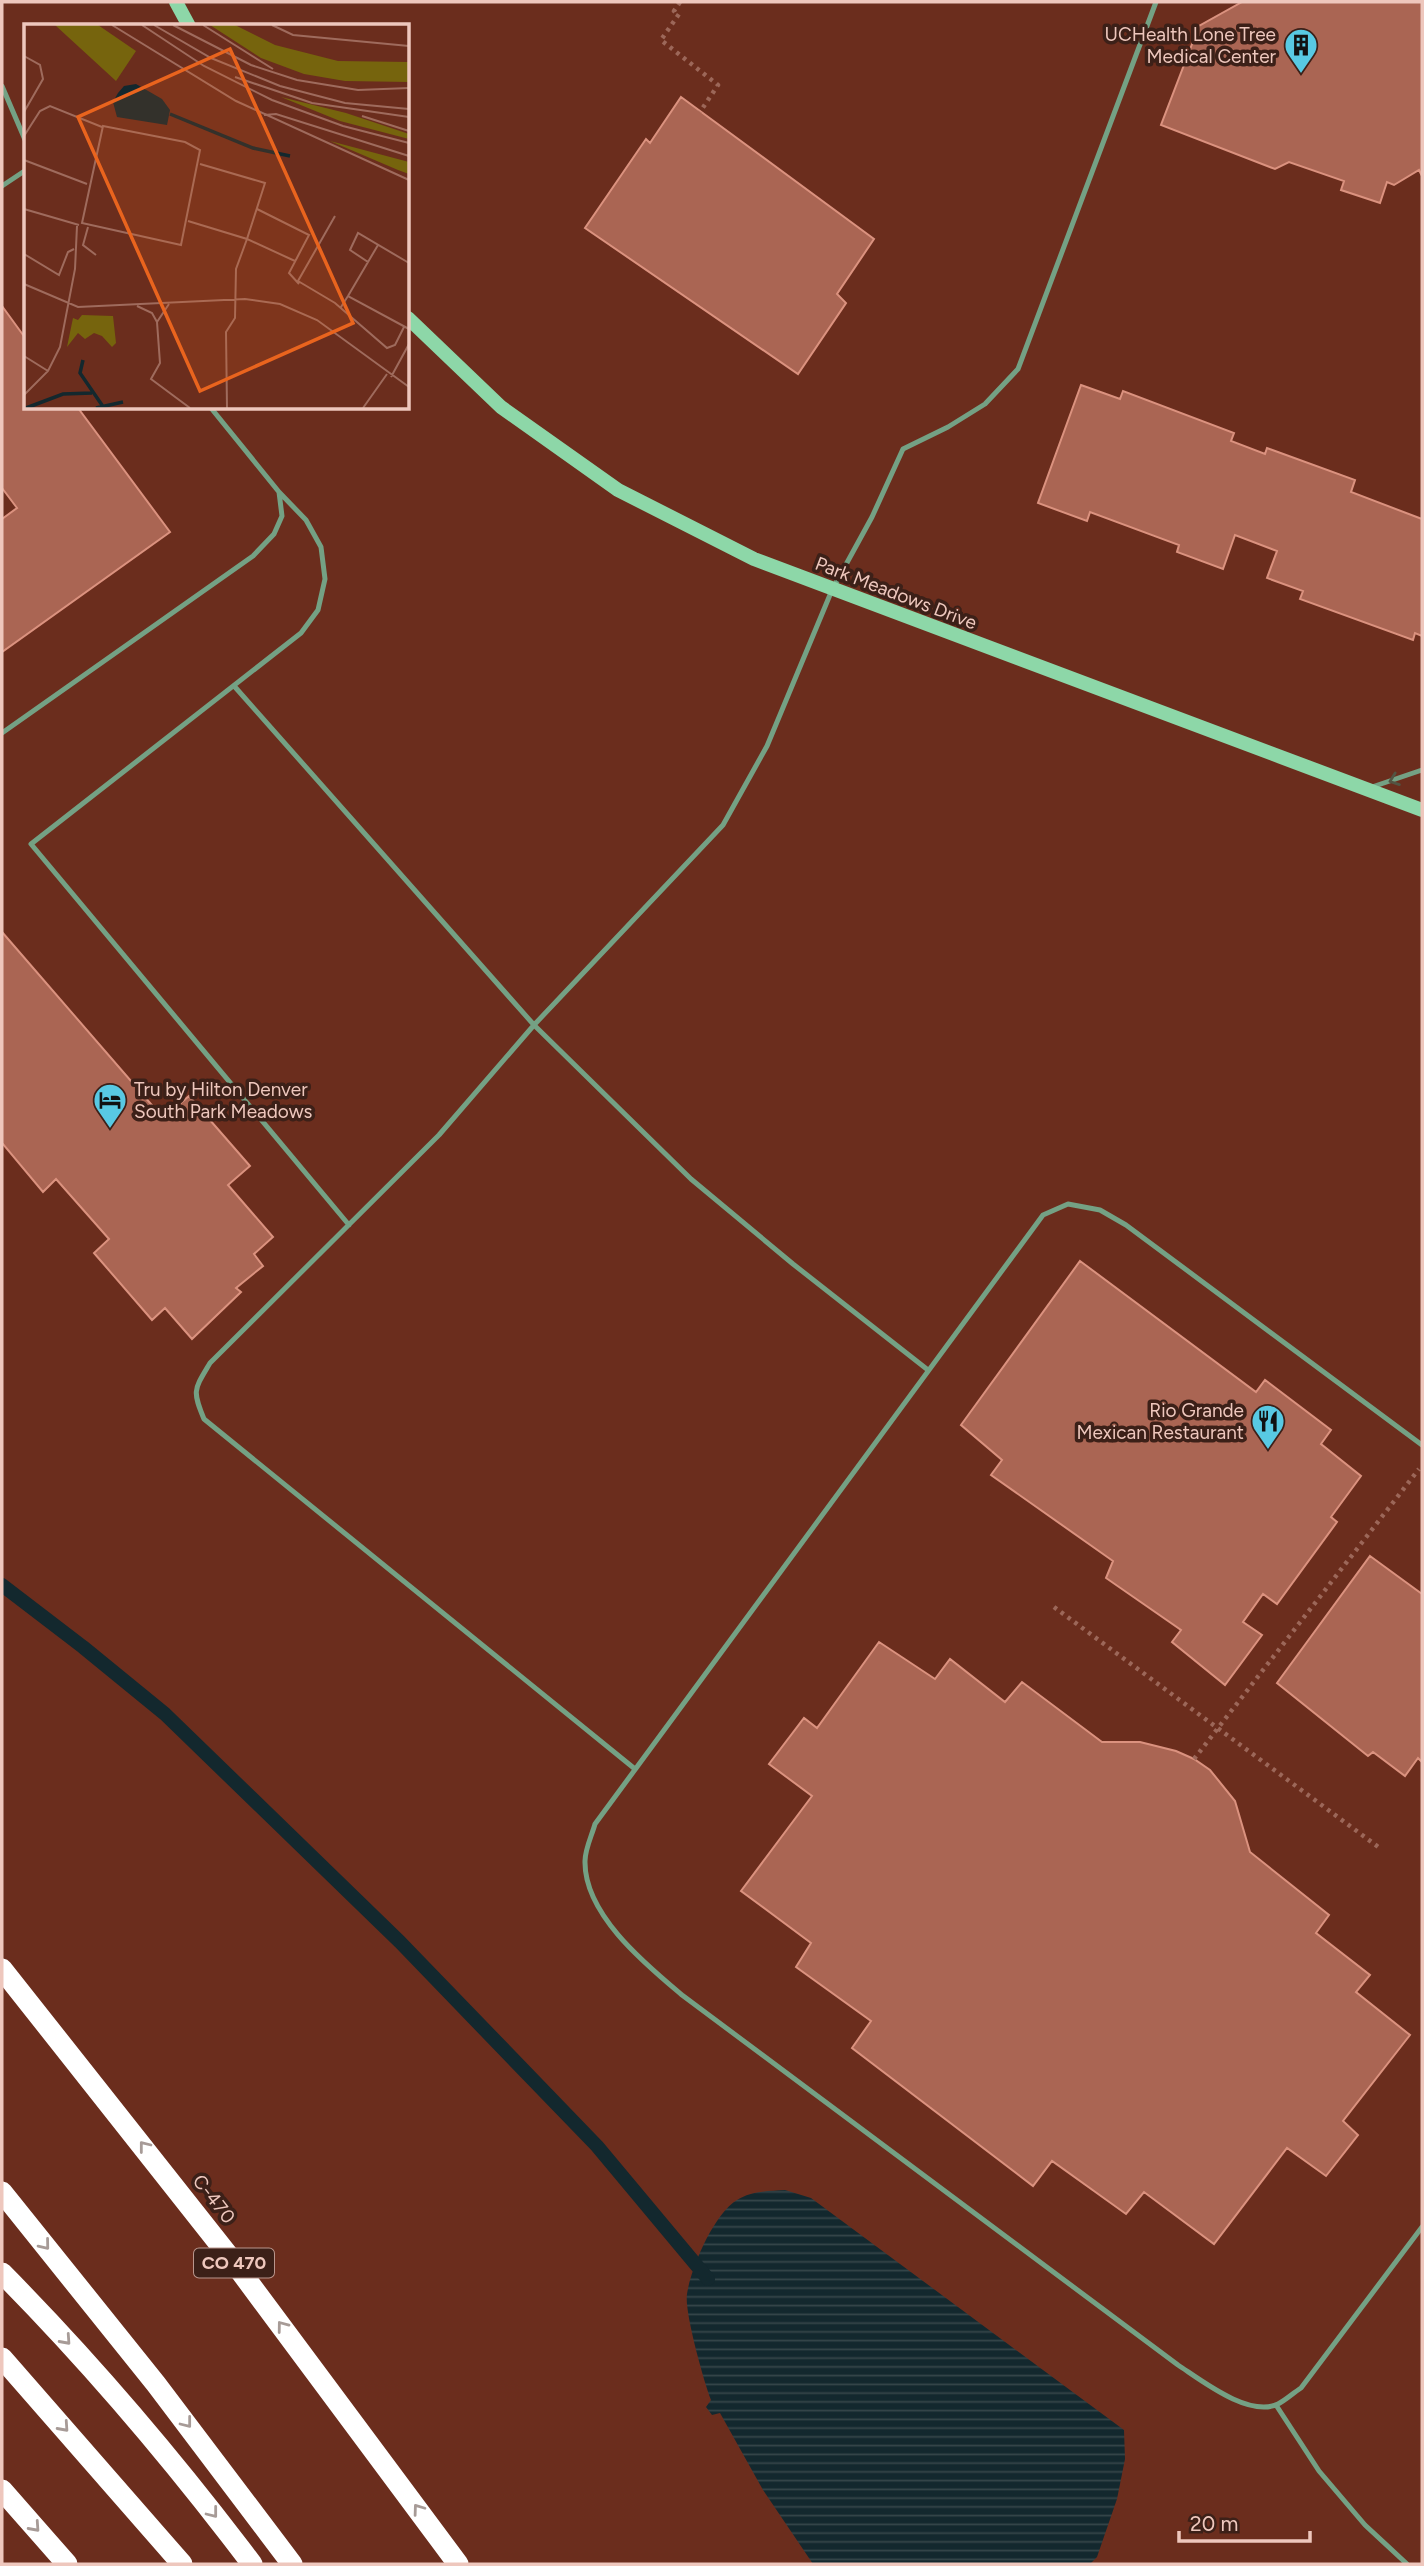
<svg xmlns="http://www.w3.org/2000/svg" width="1424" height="2566" font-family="Figtree,sans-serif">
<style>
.water{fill:url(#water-rules)}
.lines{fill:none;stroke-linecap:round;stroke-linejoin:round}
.stream{stroke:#13282e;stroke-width:14}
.building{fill:#aa6553;stroke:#db927f;stroke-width:2}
.path{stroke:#9c6759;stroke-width:4.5;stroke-dasharray:3.5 5;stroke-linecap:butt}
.service{stroke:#74a184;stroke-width:5}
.secondary{stroke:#8dd7a8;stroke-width:14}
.motorway{stroke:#fff;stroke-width:21}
.oneway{stroke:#525443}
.oneway2{stroke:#a79b97}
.labels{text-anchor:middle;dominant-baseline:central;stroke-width:7;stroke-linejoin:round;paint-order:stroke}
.shield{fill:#3c2018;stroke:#b9958c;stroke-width:2}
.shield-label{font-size:18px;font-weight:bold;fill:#eec7bd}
.poi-label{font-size:19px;fill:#eec7bd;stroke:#3c2018;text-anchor:end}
.street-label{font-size:19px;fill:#eec7bd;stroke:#3c2018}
.inset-river{fill:none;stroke:#13282e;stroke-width:3.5}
.inset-road{fill:none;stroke:#9f6b5d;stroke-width:2}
.view{fill:#e9641e;fill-opacity:0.15;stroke:#e9641e;stroke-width:3.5}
.inset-edge{fill:none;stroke:#eec7bd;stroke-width:3.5}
</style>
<defs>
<pattern id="water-rules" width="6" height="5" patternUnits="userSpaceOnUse" patternTransform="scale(1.75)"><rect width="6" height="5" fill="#13282e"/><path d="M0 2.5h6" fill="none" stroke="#36464a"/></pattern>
</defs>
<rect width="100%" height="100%" fill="#6b2d1d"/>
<path class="water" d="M785,2190L811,2198L1124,2430L1125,2459L1117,2499L1097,2557L1090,2564H813L763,2490L720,2413L712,2415L706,2407L711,2400C704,2382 684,2311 687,2294C691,2267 714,2214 737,2200C751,2191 769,2191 785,2190Z"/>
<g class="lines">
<path class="stream" d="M2,1585L83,1647L165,1714L400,1942L597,2146L708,2279"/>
</g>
<path class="building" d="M1242,2H1422V176L1419,170L1394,185L1387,182L1380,203L1341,190L1344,181L1289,162L1275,169L1161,125L1199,26Z
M681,97L874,239L837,294L846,303L798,374L585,228L646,139L650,143Z
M2,306L26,339V408H78L170,532L2,652V519L17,508L2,488Z
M1081,385L1120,399L1123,391L1234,433L1231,441L1265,454L1267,448L1355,480L1351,492L1422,519V636L1415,633L1413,640L1300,599L1303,591L1267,578L1277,551L1235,535L1223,569L1177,552L1179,545L1090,512L1087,521L1038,503Z
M2,932L163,1118L189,1096L250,1166L228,1185L273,1237L254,1254L263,1266L236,1288L241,1292L192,1339L165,1308L152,1320L94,1253L109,1239L56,1179L43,1192L2,1143Z
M1080,1261L1256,1392L1265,1380L1331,1430L1321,1444L1361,1476L1331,1517L1337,1522L1277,1604L1263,1594L1243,1622L1262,1635L1225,1685L1172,1642L1181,1630L1106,1578L1113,1561L991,1475L1002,1460L961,1425Z
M1370,1556L1422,1594V1762L1418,1758L1405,1776L1373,1752L1368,1756L1277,1683Z
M879,1642L935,1679L950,1659L1005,1702L1022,1682L1102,1742H1140L1176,1751L1194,1759L1210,1770L1235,1801L1250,1852L1329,1915L1316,1933L1370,1975L1356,1992L1410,2035L1343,2121L1358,2135L1326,2176L1287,2148L1214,2244L1144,2192L1126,2214L1052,2161L1033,2186L852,2048L871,2021L796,1967L811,1943L741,1891L812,1796L769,1764L804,1718L817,1728Z"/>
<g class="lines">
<path class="path" d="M680,2L674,11L679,14L661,40L718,85L700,112
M1054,1607L1381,1849
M1194,1759L1419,1469"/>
<path class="service" d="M2,86L26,142
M2,186L26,170
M279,492L306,520L321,547L325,579L318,610L301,633L31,844L349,1225
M235,687L534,1025L439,1135L210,1363C194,1390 192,1390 204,1419L635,1769
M2,733L253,556L274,534L282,516L279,492L211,408
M1372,787L1422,770
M928,1370L793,1264L691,1179L534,1025L723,825L767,746L832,590L872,517L903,449L948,427L985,404L1018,369L1156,2
M1422,1445L1126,1225L1100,1210L1068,1204L1043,1215L595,1824C592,1835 585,1849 585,1861C584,1914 645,1964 682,1995L1178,2365C1201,2380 1249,2418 1278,2404C1286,2400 1293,2393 1301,2388L1422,2227
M1276,2405L1319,2471L1365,2525L1407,2564"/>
<path class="secondary" d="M176,2L189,26
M408,318L501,407L618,490L754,559L1422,810"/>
<path class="motorway" d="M2,1969L232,2260L458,2564
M2,2192L156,2384L292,2564
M2,2273C92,2364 175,2462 252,2564
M2,2358L182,2564
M2,2490L67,2564"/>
</g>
<defs><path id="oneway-chevron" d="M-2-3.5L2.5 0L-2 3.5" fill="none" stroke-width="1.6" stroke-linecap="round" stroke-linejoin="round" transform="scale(1.75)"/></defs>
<use class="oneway" href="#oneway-chevron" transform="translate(1394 780) rotate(160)"/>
<g class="oneway2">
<use href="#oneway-chevron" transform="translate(144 2146) rotate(-128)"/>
<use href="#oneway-chevron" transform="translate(45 2245) rotate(51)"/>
<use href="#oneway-chevron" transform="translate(282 2326) rotate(-127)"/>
<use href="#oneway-chevron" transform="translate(66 2340) rotate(48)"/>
<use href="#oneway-chevron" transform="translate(187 2423) rotate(52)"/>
<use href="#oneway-chevron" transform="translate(64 2427) rotate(48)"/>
<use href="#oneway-chevron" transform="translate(418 2509) rotate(-126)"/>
<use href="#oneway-chevron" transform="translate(213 2513) rotate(52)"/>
<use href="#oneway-chevron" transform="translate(35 2527) rotate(48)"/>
</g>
<defs>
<symbol id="building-pin" viewBox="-11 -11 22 30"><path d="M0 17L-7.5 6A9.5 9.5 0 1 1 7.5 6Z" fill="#58c9e3" stroke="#3c2018"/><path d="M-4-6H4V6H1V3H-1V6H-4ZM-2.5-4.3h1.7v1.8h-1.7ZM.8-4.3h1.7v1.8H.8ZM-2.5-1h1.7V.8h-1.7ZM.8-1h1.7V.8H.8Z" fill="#111"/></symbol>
<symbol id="hotel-pin" viewBox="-11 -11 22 30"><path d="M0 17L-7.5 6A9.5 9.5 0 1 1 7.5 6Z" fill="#58c9e3" stroke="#3c2018"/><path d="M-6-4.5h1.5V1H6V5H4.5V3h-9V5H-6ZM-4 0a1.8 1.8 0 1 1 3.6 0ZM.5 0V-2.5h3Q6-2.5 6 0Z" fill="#111"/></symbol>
<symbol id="restaurant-pin" viewBox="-11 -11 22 30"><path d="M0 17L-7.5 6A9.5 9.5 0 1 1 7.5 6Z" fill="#58c9e3" stroke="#3c2018"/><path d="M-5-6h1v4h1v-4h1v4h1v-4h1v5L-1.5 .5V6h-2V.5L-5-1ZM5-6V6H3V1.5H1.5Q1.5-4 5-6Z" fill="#111"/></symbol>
</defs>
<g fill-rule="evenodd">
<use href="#building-pin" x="1282" y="26" width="38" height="52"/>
<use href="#hotel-pin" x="91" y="1081" width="38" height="52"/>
<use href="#restaurant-pin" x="1249" y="1402" width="38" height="52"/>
</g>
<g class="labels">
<rect class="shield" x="194" y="2248.5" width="80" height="29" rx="5"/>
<g class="shield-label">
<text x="234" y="2263">CO 470</text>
</g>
<g class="poi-label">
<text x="1276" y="34">UCHealth Lone Tree<tspan x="1276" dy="22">Medical Center</tspan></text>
<text x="134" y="1089" text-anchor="start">Tru by Hilton Denver<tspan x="134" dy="22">South Park Meadows</tspan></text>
<text x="1244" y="1410">Rio Grande<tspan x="1244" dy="22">Mexican Restaurant</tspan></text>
</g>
<g class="street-label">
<text transform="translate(896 593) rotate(21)">Park Meadows Drive</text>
<text transform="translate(214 2199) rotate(52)">C-470</text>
</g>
</g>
<g transform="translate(24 24)">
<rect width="385" height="385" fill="#6b2d1d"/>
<path d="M31,1H74L112,27L92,57ZM186,1H211L251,21L314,37L385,38V58L321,57L280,50L237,34ZM257,73L322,89L385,110V115L316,97ZM306,117L385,138V150L374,146Z" fill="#76640d"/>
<path d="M58,291L89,292L92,319L88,323L78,312L70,309L61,315L54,309L43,323L49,294L54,296Z" fill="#76640d"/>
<path d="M112,60L138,75L146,86L143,101L93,93L89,78L94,69L100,62Z" fill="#13282e"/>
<path class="inset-river" d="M146,90L229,124L266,132M59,336L56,349L80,384M2,384L39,370L68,369M72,384L99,378"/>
<path class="inset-road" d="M88,1L212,77L385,156M118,1L180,42L248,76L319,102L385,119M130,1L187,34L256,62L321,79L385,85M149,1L227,41L273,56L334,66L385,64M179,1L249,45M248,1L269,11L385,22M0,32L16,41L19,55L0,88M211,53L288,79L385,93M240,91L252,90L385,132M338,92L385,107M79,102L161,118L176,126L157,221L58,199ZM0,112L16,87L26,82L78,103M0,136L63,160M176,140L241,159L223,215L271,237M0,185L55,201M233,185L285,211L265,249L275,260M311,192L274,257L311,279L363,324L371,321L380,303M164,197L223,215L212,245L211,294L202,308L203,384M64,203L59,221L72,231M0,230L35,251L44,228L50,225M344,238L326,226L334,209L385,239M0,260L54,283L221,275L256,280L293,296L385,363M324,272L354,221M145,280L133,298L136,339L127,355L166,384M113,282L128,289L133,298M317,283L324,272L385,305M0,332L24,347M367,353L385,320M0,371L24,347L36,323L51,245L53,202M339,384L363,350"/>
<path class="view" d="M206,25L329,299L176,367L54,93Z"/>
<rect width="385" height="385" class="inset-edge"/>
</g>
<rect width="1424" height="2566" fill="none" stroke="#eec7bd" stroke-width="7"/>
<path d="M1179 2531v10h131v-10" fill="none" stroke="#eec7bd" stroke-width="3.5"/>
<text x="1190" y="2531" font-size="21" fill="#eec7bd" stroke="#3c2018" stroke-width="5" paint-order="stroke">20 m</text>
</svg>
